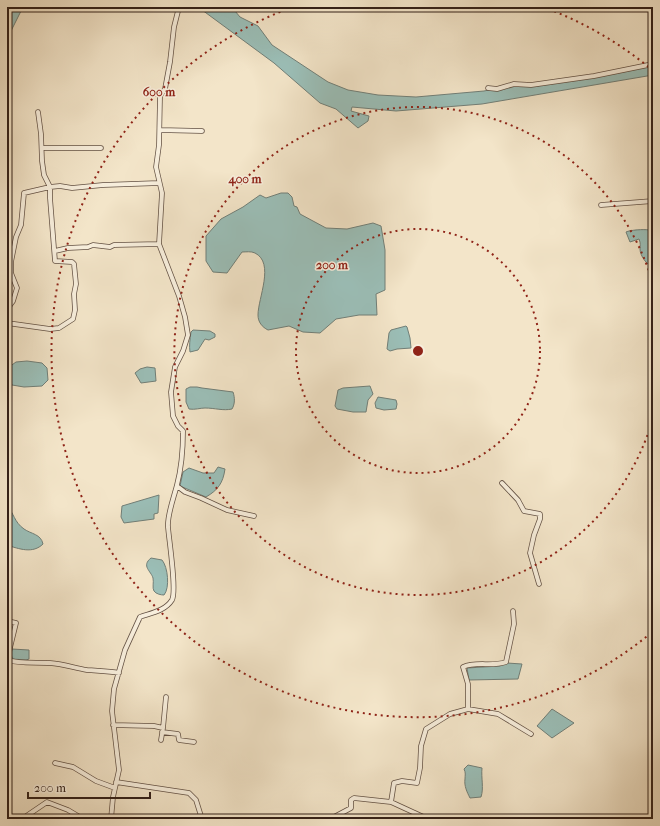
<svg xmlns="http://www.w3.org/2000/svg" width="660" height="826" font-family="'IM FELL French Canon',serif">
<style>
.water{fill:#9bbfb8;stroke:#717f78}
.lines{fill:none;stroke-linecap:round;stroke-linejoin:round}
.minor-casing{stroke:#635144;stroke-width:5.5}
.minor{stroke:#f7eedc;stroke-width:4}
.ring{fill:none;stroke:#8f2418;stroke-width:2;stroke-dasharray:2 4}
.centre{fill:#8f2418;stroke:#f7eedc;stroke-width:2}
.ring-label{font-size:12px;text-anchor:middle;font-weight:bold;fill:#8f2418;stroke:#f7eedc;stroke-width:3;stroke-linejoin:round;paint-order:stroke}
</style>
<rect width="100%" height="100%" fill="#f3e5c9"/>
<filter id="stains"><feTurbulence type="fractalNoise" baseFrequency=".005" numOctaves="4"/><feColorMatrix values="0 0 0 0 .2 0 0 0 0 .09 0 0 0 0 .02 0 0 0 .5 -.17"/></filter>
<radialGradient id="worn" r=".72"><stop offset=".6" stop-color="#630" stop-opacity="0"/><stop offset="1" stop-color="#630" stop-opacity=".3"/></radialGradient>
<path class="water" d="M7,7H23L7,39Z
M198,7H229L235,11L240,17L258,26L272,45L328,82L348,90L378,95L416,97L484,91L509,86H537L653,65V75L482,104L396,111L352,107L351,111L369,116L368,121L358,128L336,109L320,103L274,63Z
M281,193H288L292,197L294,206L297,207L300,214L326,228L347,229L373,223L381,226L385,250V290L376,294L377,315H359L336,319L320,333L303,332L289,326L268,330C262,327 258,322 258,315C258,298 275,263 255,253C251,251 246,252 242,252L227,273L213,272L206,261V236L221,219L243,207L260,195L266,198Z
M653,227V267C647,265 640,256 640,249C640,245 641,244 639,239L630,242L626,232C630,230 644,229 649,230Z
M406,326L407,327L410,338L411,348L397,349L390,351L387,349L389,333L391,330Z
M193,330L210,331L215,334V337L209,340L205,339L198,350L190,352C189,346 190,339 191,332Z
M27,361L42,363L47,368L48,380L42,386L24,387L12,385L8,376L9,367L16,362Z
M147,367L155,368L156,381L141,383L135,373L140,369Z
M370,386L373,394L368,400L366,412H353L337,409L335,406L338,390L343,388Z
M190,387H197L202,388L233,392C235,398 235,404 232,409C223,411 215,408 205,408C200,408 195,410 189,409L186,402V389Z
M378,397L396,400L397,404L396,409L384,410L376,408L375,403Z
M218,467L225,469C223,483 218,490 206,497L180,486L183,472L189,468L203,473H214Z
M159,495L158,513L154,514V519L124,523L121,517L122,506Z
M7,506C14,513 14,522 24,529C31,534 41,534 43,544C33,554 19,549 7,545Z
M151,558L162,560C168,567 170,588 164,595C161,595 156,594 154,591C152,588 154,582 153,578C151,571 141,566 151,558Z
M12,649L29,650V659L26,660L13,659L11,655Z
M507,663L522,664L518,679L469,680L467,668L500,666Z
M552,709L574,723L552,738L537,726Z
M468,765L482,768C481,778 484,788 481,797L470,798C467,792 464,786 465,779C465,775 466,773 464,769Z"/>
<g class="lines">
<defs>
<path id="minor" d="M488,88L497,89L514,84L531,85L594,76L653,64
M160,130L202,131
M42,148H101
M601,205L653,201
M55,251L68,248L88,247L93,245L110,247L114,245L159,244
M7,309L13,301L17,288L11,273V262L16,237L21,225L24,193L50,187L60,186L72,188L103,185L159,183
M7,323L50,329L59,328L73,319L75,310L74,294L76,284L74,264L72,262L55,261L50,198V187L44,175L42,161L41,134L38,112
M502,483L518,500L524,511L540,514V519L534,535L530,553L539,584
M177,486L185,492L201,498L227,510L254,516
M7,621L16,623L7,660C19,664 37,662 50,663C63,664 75,668 87,670C98,671 108,671 119,673
M468,709V684L463,667C476,661 492,667 506,662L514,624L513,611
M113,725L154,726L163,728L161,740
M163,728L166,697
M162,732L178,734L179,740L194,742
M55,763L73,767L96,781L115,788
M116,782L189,793L196,800L201,816L203,819
M391,802L428,819
M22,819L47,802L68,810L83,819
M111,819L113,797L119,770L112,711L114,689L125,650L140,617C151,613 165,611 172,600C177,591 169,540 168,527C167,515 174,497 177,485C182,466 183,451 183,431L178,426L173,416L171,392L175,367L183,351L188,335L185,317L179,296L159,244L162,193L156,167L159,145L160,96L165,89L170,62L174,27L179,7
M322,819L334,817L351,808V800L354,798L391,802L394,783L402,781L417,783L420,768L421,746L426,729L450,714L468,709L498,714L531,734"/>
</defs>
<use href="#minor" class="minor-casing"/>
<use href="#minor" class="minor"/>
</g>
<g class="ring">
<circle cx="418" cy="351" r="122"/>
<path d="M653 418A244 244 0 1 1 653 284"/>
<path d="M651 633A366 366 0 1 1 293 7M543 7A366 366 0 0 1 651 69"/>
</g>
<circle cx="418" cy="351" r="6" class="centre"/>
<g class="ring-label">
<text x="159" y="96">600 m</text>
<text x="245" y="183">400 m</text>
<text x="332" y="269">200 m</text>
</g>
<rect width="660" height="826" fill="none" stroke="#f3e5c9" stroke-width="24"/>
<rect x="8" y="8" width="644" height="810" fill="none" stroke="#332018" stroke-width="2"/>
<rect x="12" y="12" width="636" height="802" fill="none" stroke="#332018"/>
<path d="M28 792v6h122v-6" fill="none" stroke="#332018" stroke-width="2"/>
<text x="34" y="792" font-size="12" fill="#332018" stroke="#f7eedc" stroke-width="3" paint-order="stroke">200 m</text>
<rect width="100%" height="100%" filter="url(#stains)"/>
<rect width="100%" height="100%" fill="url(#worn)"/>
</svg>
